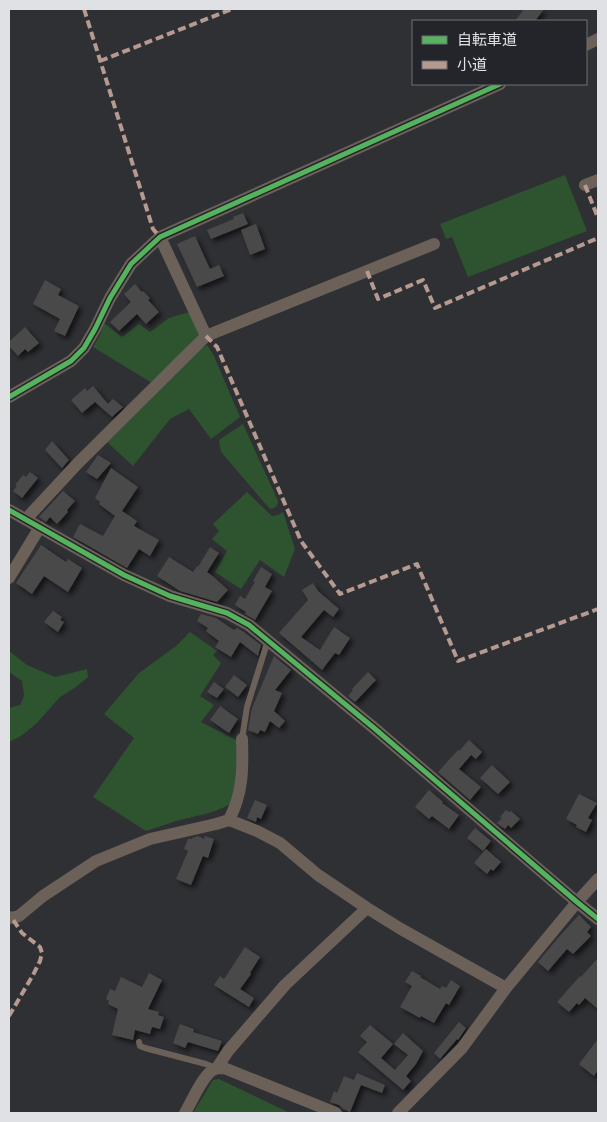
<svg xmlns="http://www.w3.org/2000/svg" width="607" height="1122" font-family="Karla,'Noto Sans JP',sans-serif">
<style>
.green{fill:#2e532f}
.building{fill:#4a494a;filter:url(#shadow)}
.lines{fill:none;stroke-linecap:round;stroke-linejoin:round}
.lane{stroke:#6b6159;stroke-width:6}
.street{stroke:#6b6159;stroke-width:12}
.quiet{stroke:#b69a8f;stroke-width:4;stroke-dasharray:8 4;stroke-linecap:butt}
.cycleway-casing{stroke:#24252b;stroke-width:8}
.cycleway{stroke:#56b35d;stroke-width:5}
</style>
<defs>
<filter id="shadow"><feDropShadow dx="3.5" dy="3.5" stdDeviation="2.5" flood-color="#0009"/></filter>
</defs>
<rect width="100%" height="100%" fill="#2f3034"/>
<path class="green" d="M565,175L587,231L468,277L452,237L446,239L440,224Z
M189,312L200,333L152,383L93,347L100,335L104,323L122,337L139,324L150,332L169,318Z
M207,345L214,356L240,417L211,439L189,409L170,419L133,466L107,442L201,349Z
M243,424L278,501L277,506L272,509L269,508L221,452L219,440Z
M247,492L272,516L278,515L283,512L295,549L284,577L260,560L241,589L215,572L227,551L212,539L219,531L213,524Z
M190,632L217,651L213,655L221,663L200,696L214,705L201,722L236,740L238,777L230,804C213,814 194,816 176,821C166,824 156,828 146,831L93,797L134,738L104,714L139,673L176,646Z
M9,651L27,665L55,677L87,669L88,677L76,687L60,697L37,723L21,736L9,742V708L20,705L24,696L22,681L9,672Z
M219,1079L288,1112L287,1113H193L213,1080Z"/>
<path class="building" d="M524,9H544L535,21H515Z
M243,213L248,224L211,239L207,230L234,219L233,217Z
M256,224L265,249L250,255L241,230Z
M195,236L210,269L219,265L224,276L197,287L177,244Z
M45,280L61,289L58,295L79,306L65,336L54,331L60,319L33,304Z
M135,284L142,292L143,291L150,298L148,300L159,312L146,324L137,314L119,331L110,322L131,302L124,294Z
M25,327L39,343L28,352L25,349L18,356L9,346V342Z
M93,386L108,404L113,399L123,407L112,417L95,402L82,413L71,400L85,388L87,391Z
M52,441L69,460L62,468L45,450Z
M98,455L111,463L97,479L86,472Z
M111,468L138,487L122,511L137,521L134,526L159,540L150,556L139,549L127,568L73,537L80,524L103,536L115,516L99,504L100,502L95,498Z
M30,472L38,478L22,498L13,491L17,486L15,485L23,475L26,477Z
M63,491L75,501L67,510L68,512L57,524L50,517L46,522L39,517Z
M41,545L66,562L68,559L82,568L68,592L44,576L32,594L16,583Z
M210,547L219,553L207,572L215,578L228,590L217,602L180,591L157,576L169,557L193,572L197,566L198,567Z
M261,567L272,574L265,587L272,591L255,620L245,614L246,612L235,605L240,596L245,599L255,582L253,581Z
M313,583L318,591L339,609L333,617L324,610L301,637L320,650L334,627L350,638L339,655L335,653L322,670L279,633L308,600L302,590Z
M53,611L62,617L60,620L64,622L58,632L44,622Z
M201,614L216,618L234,630L237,628L244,632L261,645L258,656L240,642L231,657L215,647L219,641L206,631L208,628L197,621Z
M274,656L291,670L275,690L282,693L274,711L285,721L279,728L270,721L265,732L260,730L258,734L248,730L252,708Z
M368,672L376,680L355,702L348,696L353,690L352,689Z
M234,675L247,685L238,697L225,687Z
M214,682L224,689L217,698L207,692Z
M220,706L238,719L229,733L210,720Z
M469,740L482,752L476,759L471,755L459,769L481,787L470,800L438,772L458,750L459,751Z
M492,765L510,782L498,794L480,778Z
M429,790L443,802L442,803L459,815L449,829L432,816L429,819L415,807Z
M579,794L597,803L588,818L592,820L586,832L576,827L577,825L566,819Z
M255,800L267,805L261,819L257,817L256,822L247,818Z
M506,810L509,812L511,811L520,819L511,828L508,825L505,829L497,823L502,818L500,817Z
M475,828L491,841L483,851L467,838Z
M198,836L204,839L205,836L214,839L208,858L203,856L191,885L176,879L188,851L184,849L188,839H192V838Z
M486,849L501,862L493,871L491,869L487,874L474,863Z
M579,915L591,927L587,932L591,936L573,954L567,949L548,971L538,962L558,938Z
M245,947L260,957L250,973L251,974L240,989L254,998L249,1007L214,985L220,976L224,979Z
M598,958V1009L585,998L579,1005L577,1003L569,1012L557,1002L580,976L581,977Z
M412,971L421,976L420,977L440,989L442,986L446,988L451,980L460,986L449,1005L446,1003L434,1023L421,1016L420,1018L400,1007L412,986L405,982Z
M149,973L162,980L148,1009L159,1012L158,1015L164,1017L160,1029L152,1027L150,1034L135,1030L133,1040L112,1035L118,1009L108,1004L109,1001L106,999L110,989L115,991L121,977L142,987Z
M459,1022L466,1028L458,1040L457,1039L440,1059L434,1053Z
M180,1024L194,1029L193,1032L222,1041L218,1051L188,1042L185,1048L173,1043Z
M370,1025L393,1044L381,1058L395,1070L408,1055L394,1044L403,1033L423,1051L416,1064L406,1076L411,1081L403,1090L358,1052L367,1042L360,1036Z
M598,1039V1070L594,1076L579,1064Z
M357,1073L385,1085L382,1093L361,1085L350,1112L343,1109L339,1105L330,1102L334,1091L337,1093L344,1076L354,1080Z"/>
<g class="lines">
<path class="lane" d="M242,739L247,707L268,640
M139,1042L140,1046L145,1048L206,1064L216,1068"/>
<path class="street" d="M586,45L598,39
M585,185L598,180
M206,336L434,244
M9,397L71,361L84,348L95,329L110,298L131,264L160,237L500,84
M9,510L124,575L170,596L227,613L249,625L374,728L577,902L598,919
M26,519L77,464L206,336L160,237
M9,578L40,527
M229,820L257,831L280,843L318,875L367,908L401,929L506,988
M9,917L12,918L19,916L43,896L96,861L150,839L216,824L229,820C243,793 243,769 242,739
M217,1068L228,1051L285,985L367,908
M185,1113C191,1103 203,1075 213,1070C216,1068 220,1068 224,1068L336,1113
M398,1113L462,1048L506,988L577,902L598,879"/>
<path class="quiet" d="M84,9L153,229L160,237
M100,61L232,9
M585,185L598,218
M367,271L378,299L423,280L435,308L598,238
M206,336L217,347L301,541L340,594L417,564L458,661L598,609
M9,1016L33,975L40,961L42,953L40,947L22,933L12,918"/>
<defs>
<path id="cycleway" d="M9,397L71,361L84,348L95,329L110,298L131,264L160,237L500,84
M9,510L124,575L170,596L227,613L249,625L374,728L577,902L598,919"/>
</defs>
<use href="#cycleway" class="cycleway-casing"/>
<use href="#cycleway" class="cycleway"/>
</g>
<rect width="607" height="1122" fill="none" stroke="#e0e1e4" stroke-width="20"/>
<rect x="412" y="20" width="175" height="65" fill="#24252b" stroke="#6f7075"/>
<rect x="422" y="36" width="25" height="8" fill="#56b35d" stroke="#6f7075"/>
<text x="457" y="45" font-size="15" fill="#e0e1e4">自転車道</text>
<rect x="422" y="61" width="25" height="8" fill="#b69a8f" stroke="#6f7075"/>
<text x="457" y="70" font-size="15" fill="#e0e1e4">小道</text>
</svg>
